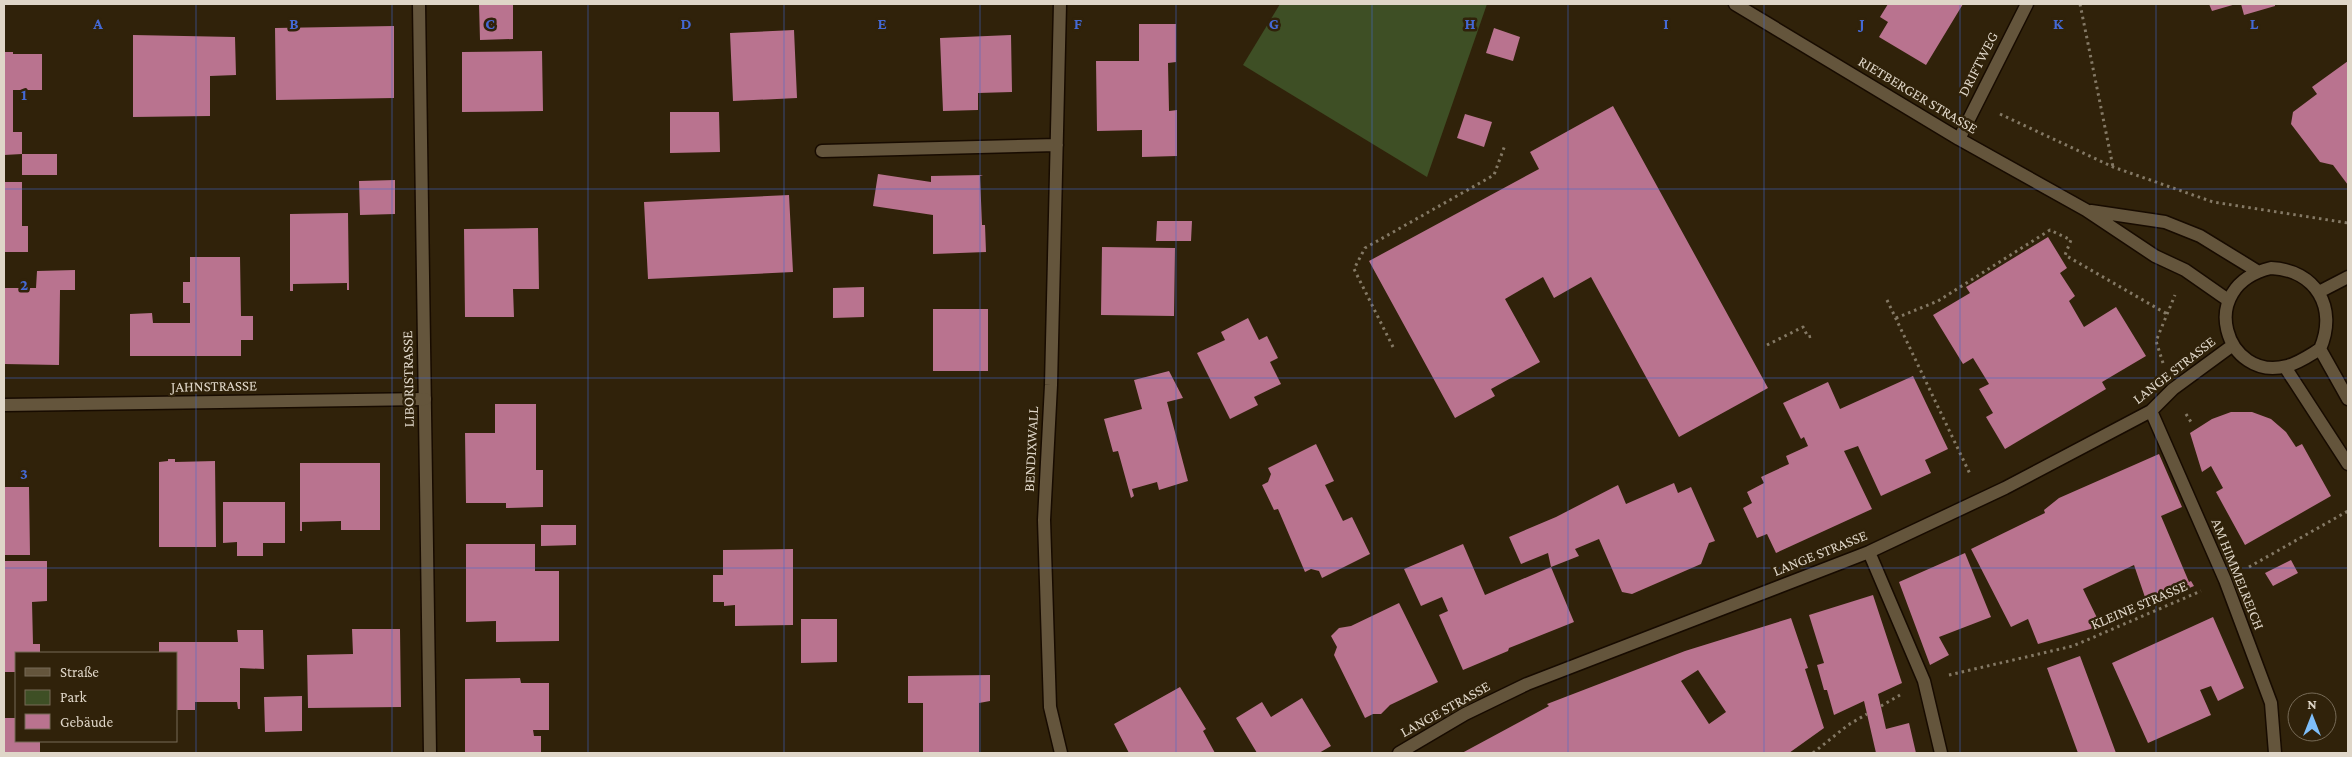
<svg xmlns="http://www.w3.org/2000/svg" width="2352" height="757" font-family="'Crimson Pro',serif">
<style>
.green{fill:#3e4f25}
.building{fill:#b9738f;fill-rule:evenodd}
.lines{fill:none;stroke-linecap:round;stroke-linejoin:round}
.service-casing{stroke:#170b00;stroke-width:15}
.minor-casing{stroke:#170b00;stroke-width:15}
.path{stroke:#847965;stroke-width:3;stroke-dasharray:2.5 4;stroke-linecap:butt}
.service{stroke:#64553c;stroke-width:12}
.minor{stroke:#64553c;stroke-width:12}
.grid{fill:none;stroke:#4469d5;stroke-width:1;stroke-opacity:0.55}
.labels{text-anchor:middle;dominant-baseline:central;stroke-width:5;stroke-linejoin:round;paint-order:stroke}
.street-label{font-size:15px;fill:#dfd6c8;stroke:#30220a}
.grid-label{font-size:16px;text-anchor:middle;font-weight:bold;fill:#4469d5;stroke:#30220a;stroke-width:5;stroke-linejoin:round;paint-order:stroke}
</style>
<rect width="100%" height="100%" fill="#30220a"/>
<path class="green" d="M1280,4H1487L1427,177L1243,65Z"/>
<path class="building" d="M479,4L513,5V39L480,40Z
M1888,4H1963L1926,65L1879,37L1888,22L1880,17Z
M2209,4H2236L2212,11Z
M2241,4H2275V6L2244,15Z
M1139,24H1176V62L1168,63L1169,111L1177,110V156L1142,157V130L1097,131L1096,61H1139Z
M394,26V98L276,100L275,28Z
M1494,28L1520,37L1513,61L1486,53Z
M794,30L797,98L733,101L730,33Z
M133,35L235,37L236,75L210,76V116L133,117Z
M1011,35L1012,92L978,93V110L943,111L940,38Z
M542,51L543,111L462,112V52Z
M4,52H13V54H42V90H13V132H22V154L4,155Z
M2348,61V185L2333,165L2320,162L2291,124L2293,112L2317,94L2312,87Z
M1613,106L1768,388L1679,437L1591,277L1554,298L1543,277L1505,299L1540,362L1491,389L1495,396L1455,418L1369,261L1539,169L1530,152Z
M670,112H719L720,152L670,153Z
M1465,114L1492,122L1484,147L1457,138Z
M22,154H57V175H22Z
M878,174L931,182V176L983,175L980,176L982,225H985L986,252L933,254V215L873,206Z
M395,180V214L360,215L359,181Z
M4,182H22V226H28V252H4Z
M789,195L793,272L648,279L644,202Z
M348,213L349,290H347V283L293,284V291H290V214Z
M1157,221H1192L1191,241H1156Z
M538,228L539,289H513L514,317H465L464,229Z
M2048,237L2067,268L2060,273L2075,296L2069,301L2084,327L2116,307L2146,356L2102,382L2106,389L2005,449L1986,417L1993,413L1979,389L1989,384L1973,358L1963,364L1933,315L1970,293L1966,287Z
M1102,247L1175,248L1174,316L1101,315Z
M190,257H240L241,316H253V340H241V356H130V314L152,313L153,323H190V303H183V282H190Z
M75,270V290H60L59,365L4,364V288H36L37,271Z
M864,287V317L833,318V288Z
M933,309H988V371H933Z
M1248,318L1259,340L1267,336L1278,358L1270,362L1281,384L1254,397L1258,405L1230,419L1197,353L1225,340L1221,332Z
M1169,371L1183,398L1167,402L1188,481L1159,490L1157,482L1132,489L1134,496L1131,498L1118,451L1113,452L1104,419L1142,409L1134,380Z
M1913,376L1948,449L1925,460L1931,473L1881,496L1858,446L1844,451L1872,509L1776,553L1767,534L1757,538L1743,508L1752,503L1747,492L1764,483L1761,477L1789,464L1786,456L1808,446L1804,437L1801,439L1783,403L1828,382L1840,409Z
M495,404H536V470H543V507L506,508V503H466L465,433H495Z
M2231,412H2252L2271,419L2286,432L2296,447L2302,444L2331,496L2245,545L2216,492L2223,488L2211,466L2202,472L2190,433L2212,419Z
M1316,444L1334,481L1325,485L1343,521L1352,517L1370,554L1322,578L1319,571L1311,569L1305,572L1278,509L1274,510L1262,485L1268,482L1271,474L1268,468Z
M2159,454L2182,507L2161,516L2189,582L2191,581L2194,586L2148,606L2134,565L2083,589L2101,626L2038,644L2028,619L2011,627L1971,549L2045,513L2044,510L2059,498Z
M168,459H175V462L215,461L216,547H159V462L168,461Z
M300,463H380V530H341V521L302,522V531H300Z
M1674,483L1678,493L1691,487L1715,541L1709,543L1701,564L1632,594L1622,592L1599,539L1575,549L1579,556L1551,567L1548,553L1521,564L1509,537L1556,517L1618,485L1626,504Z
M4,487H29L30,555H4Z
M223,502H285V543H263V556H237V542L223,543Z
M541,525H576V545L541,546Z
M466,544H535V571H559V641L496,642V621L466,622Z
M1463,544L1485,595L1551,567L1574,622L1509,648L1508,651L1463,670L1439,615L1448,611L1442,597L1421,606L1404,569Z
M793,549V625L735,626V605L724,606V602H713V575H723V550Z
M1965,553L1991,617L1939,637L1949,655L1930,665L1899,582Z
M2291,560L2298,573L2273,586L2265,573Z
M5,561H47V601L32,602L33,644H40V653H16V672H4Z
M1873,595L1902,683L1878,694L1886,729L1909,723L1916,753H1876L1864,701L1834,715L1827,690H1824L1817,665L1824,663L1809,615Z
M1399,603L1438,682L1390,705L1381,714H1373L1365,718L1334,655L1337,647L1331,636L1339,628L1351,626Z
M2213,617L2244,688L2218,701L2211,686L2200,690L2211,715L2148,743L2112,663Z
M1791,618L1808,668L1805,669L1824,728L1789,753H1462L1549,706L1547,704L1685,651ZM1698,670L1726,712L1709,724L1681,681Z
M801,619H837V662L801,663Z
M352,629H400L401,707L308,708L307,655L353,654Z
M237,630H263L264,669L240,668V709H238L237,702H195V710H176V653H159V642H238Z
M2080,656L2116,753H2078L2047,668Z
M990,675V701L979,703V753H923V703H908V676Z
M520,678L521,683H549V730H533L534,736H541V753H465V679Z
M1180,687L1206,729L1203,731L1215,753H1129L1114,724Z
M302,696V731L265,732L264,697Z
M1302,698L1331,746L1319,753H1257L1236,718L1262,702L1271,717Z
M4,718H16V741H40V753H4Z"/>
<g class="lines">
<defs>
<path id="service" d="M419,4L430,753"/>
<path id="minor" d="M1060,4L1051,385L1044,520L1050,707L1061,753
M1735,4L1959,139L2086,210L2155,256L2185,270L2228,300
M1959,139L2027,4
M822,151L1057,145
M2091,211L2165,222L2200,236L2257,271
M2271,268C2316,270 2338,308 2320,349C2310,355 2299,363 2287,366C2226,383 2194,286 2271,268Z
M2319,292L2348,277
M2320,349L2348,399
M2285,367L2348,464
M4,405L425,399
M2151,411L2225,580L2271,703L2275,753
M1869,552L1924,681L1941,753
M1399,753L1465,714L1527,684L1869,552L2005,488L2151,411L2173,389L2233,345"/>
</defs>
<use href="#service" class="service-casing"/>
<use href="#minor" class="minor-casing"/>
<path class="path" d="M2080,4L2113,167
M2000,114L2113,167L2213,202L2348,223
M1887,300L1970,474
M1896,318L1938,301L2050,230L2071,240L2065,255L2167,314
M1767,345L1803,327L1808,337L1812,336
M1393,347L1354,269L1365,248L1494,175L1505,145
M2163,363L2156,341L2175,295
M2186,414L2191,422
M2249,567L2348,511
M1949,675L2073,646L2201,591
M1881,706L1900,695
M1813,753L1848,725L1867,714"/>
<use href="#service" class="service"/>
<use href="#minor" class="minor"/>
</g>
<path class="grid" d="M196,4V753M392,4V753M588,4V753M784,4V753M980,4V753M1176,4V753M1372,4V753M1568,4V753M1764,4V753M1960,4V753M2156,4V753M4,189H2348M4,378H2348M4,568H2348"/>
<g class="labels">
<g class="street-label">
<text transform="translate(1978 64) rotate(-63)">DRIFTWEG</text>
<text transform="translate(1918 95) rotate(31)">RIETBERGER STRASSE</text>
<text transform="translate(2174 370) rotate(-38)">LANGE STRASSE</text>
<text transform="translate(408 379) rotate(-91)">LIBORISTRASSE</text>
<text transform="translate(214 386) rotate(-1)">JAHNSTRASSE</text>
<text transform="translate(1031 449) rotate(-87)">BENDIXWALL</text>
<text transform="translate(1820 553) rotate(-22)">LANGE STRASSE</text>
<text transform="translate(2238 574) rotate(68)">AM HIMMELREICH</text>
<text transform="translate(2139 605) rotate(-23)">KLEINE STRASSE</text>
<text transform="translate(1445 709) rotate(-29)">LANGE STRASSE</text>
</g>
</g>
<g class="grid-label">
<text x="98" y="29">A</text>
<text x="294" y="29">B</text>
<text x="490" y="29">C</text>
<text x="686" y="29">D</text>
<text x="882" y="29">E</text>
<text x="1078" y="29">F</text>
<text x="1274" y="29">G</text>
<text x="1470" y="29">H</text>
<text x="1666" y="29">I</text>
<text x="1862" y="29">J</text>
<text x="2058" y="29">K</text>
<text x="2254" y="29">L</text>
<text x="24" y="100">1</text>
<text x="24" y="290">2</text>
<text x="24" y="479">3</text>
</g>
<rect width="2352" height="757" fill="none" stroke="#dfd6c8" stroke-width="10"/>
<rect x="15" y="652" width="162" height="90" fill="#30220a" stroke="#766a56"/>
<rect x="25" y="668" width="25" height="8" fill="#64553c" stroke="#766a56"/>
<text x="60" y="677" font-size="15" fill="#dfd6c8">Straße</text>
<rect x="25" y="690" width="25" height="15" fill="#3e4f25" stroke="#766a56"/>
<text x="60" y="702" font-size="15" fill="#dfd6c8">Park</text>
<rect x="25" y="714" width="25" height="15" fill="#b9738f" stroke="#766a56"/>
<text x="60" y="727" font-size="15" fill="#dfd6c8">Gebäude</text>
<g transform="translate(2312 717)"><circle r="24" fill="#30220a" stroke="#766a56"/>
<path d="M0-4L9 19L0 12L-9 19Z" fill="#7ebef9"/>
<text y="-8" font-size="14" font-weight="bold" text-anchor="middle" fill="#dfd6c8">N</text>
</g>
</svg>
